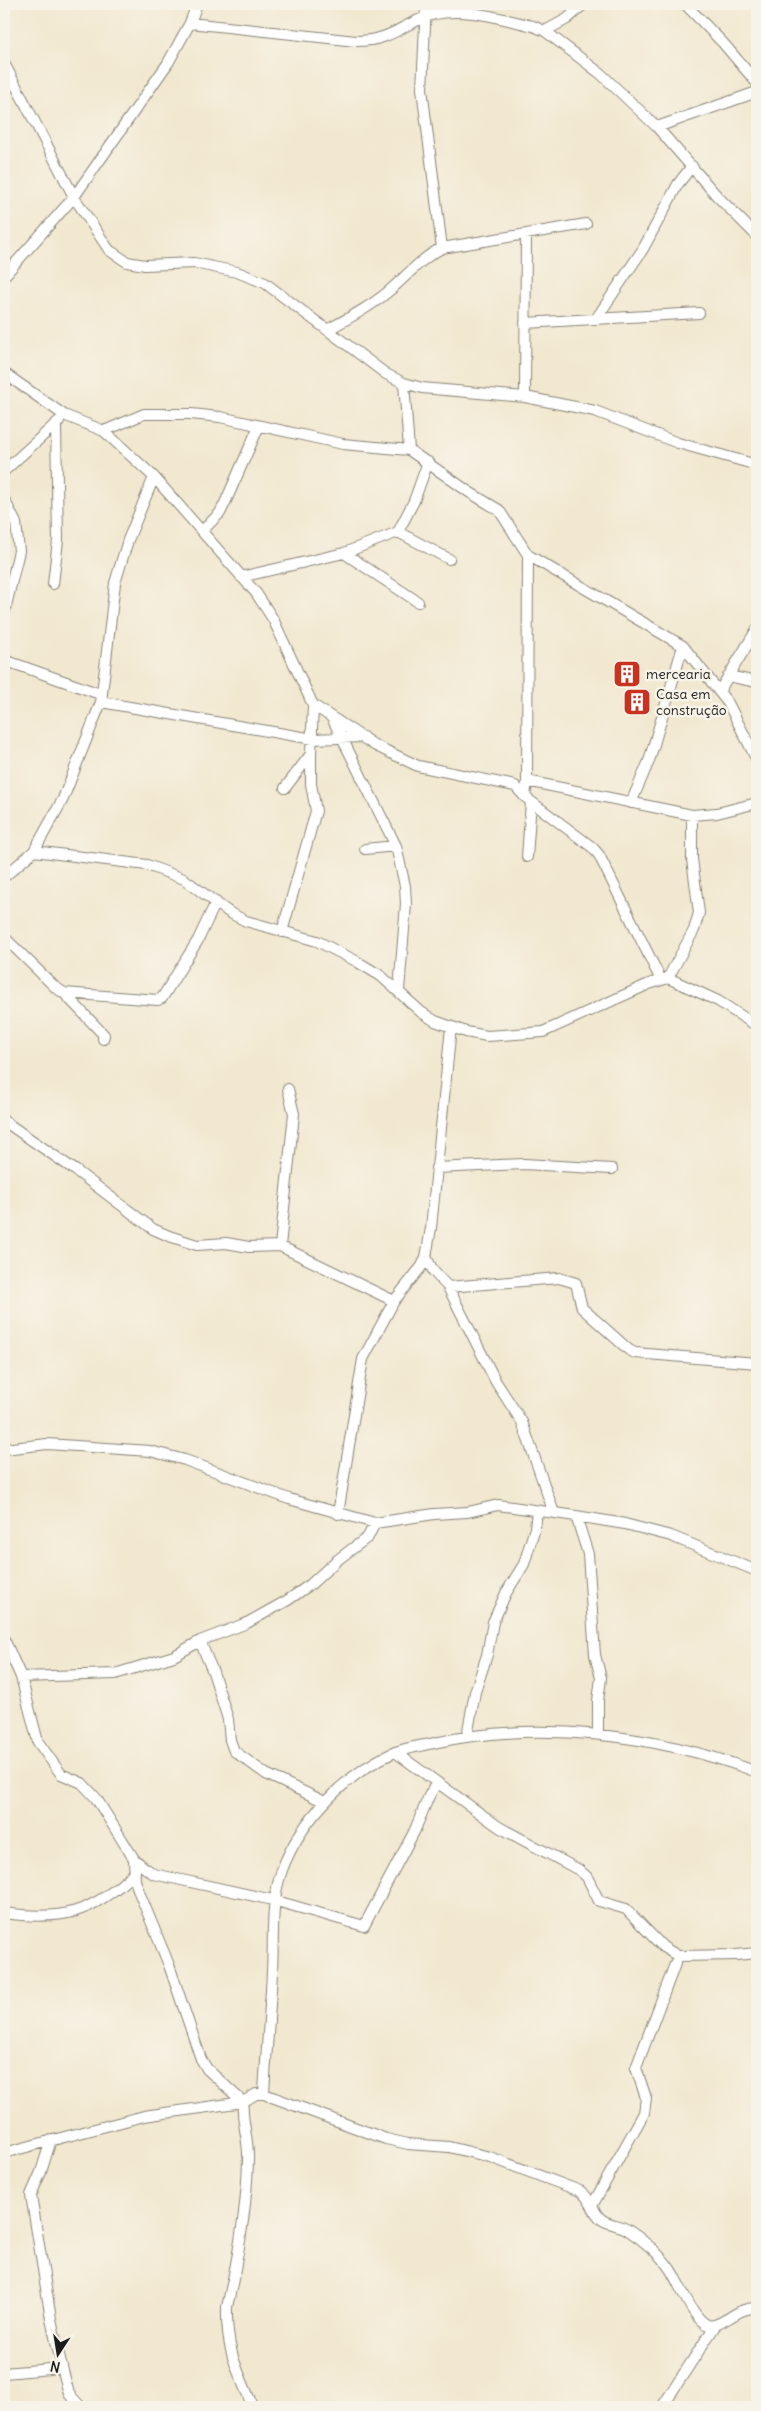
<svg xmlns="http://www.w3.org/2000/svg" width="761" height="2411" font-family="Delius,sans-serif">
<style>
.lines{fill:none;stroke-linecap:round;stroke-linejoin:round}
.street-casing{stroke:#878276;stroke-width:12}
.street{stroke:#fff;stroke-width:10}
.labels{text-anchor:middle;dominant-baseline:central;stroke-width:5;stroke-linejoin:round;paint-order:stroke}
.poi-label{font-size:14px;fill:#1c1c1c;stroke:#f7f3e8;text-anchor:start}
</style>
<rect width="100%" height="100%" fill="#f7f3e8"/>
<filter id="ink" filterUnits="userSpaceOnUse"><feTurbulence type="fractalNoise" baseFrequency=".02" numOctaves="2"/><feDisplacementMap in="SourceGraphic" scale="10" xChannelSelector="R" yChannelSelector="G"/><feConvolveMatrix kernelMatrix="1 2 1 2 8 2 1 2 1" color-interpolation-filters="sRGB"/></filter>
<filter id="wash" filterUnits="userSpaceOnUse"><feTurbulence type="fractalNoise" baseFrequency=".0096" numOctaves="4" result="noise"/><feDisplacementMap in="SourceGraphic" scale="20" xChannelSelector="R" yChannelSelector="G"/><feGaussianBlur stdDeviation="1.12" result="paint"/><feColorMatrix in="noise" values="0 0 0 0 0 0 0 0 0 0 0 0 0 0 0 0 0 1.4 0 .05"/><feComposite in="paint" operator="in"/></filter>
<g filter="url(#wash)">
<rect width="100%" height="100%" fill="#f2e8d0"/>
</g>
<g filter="url(#ink)">
<g class="lines">
<defs>
<path id="street" d="M426,4L422,89L442,248
M685,4L723,43L757,83
M190,23L356,41C394,41 403,22 435,14C466,7 502,19 533,26L545,31L601,74L657,127L717,196L757,236
M545,31L567,19L584,4
M4,63L74,197L109,250L127,262L145,265L194,263L237,272L265,283L386,374L404,383L422,388L525,397L595,411L678,443L757,465
M657,127L757,92
M4,276L74,197L168,63L190,23L197,4
M596,319L643,249L678,184L692,166
M525,323L699,313
M327,330C349,318 370,307 389,291C407,276 421,258 442,248L586,224
M4,373L64,415L104,431L154,477L256,593L273,619L313,705L374,745L418,766L515,786L525,797L592,847L599,855L661,980
M404,383L409,450
M525,397L526,234
M104,431L144,414H191L220,417L343,444L409,450L469,492L499,510L528,555L683,646L728,703L757,760
M4,471L59,421
M4,499L16,523L19,551L4,614
M202,531L220,513L225,503L259,426
M398,532L449,559
M344,553L418,602
M241,577L344,553L398,532L414,501L428,462
M53,584L58,540L56,425
M4,660L100,694
M728,676L757,682
M720,690L757,629
M101,702L313,739L363,737
M333,720L396,846L405,886L406,904L399,990
M527,781L692,815L717,813L757,803
M285,788L311,754L313,705
M525,797L527,781L528,555
M631,803L649,761L683,646
M365,849L396,846
M34,851L147,865L184,879L230,913L246,921L317,941L356,961L381,976L421,1012L435,1021L466,1032L487,1036L543,1032L649,984L668,978L718,1001L757,1026
M527,857L531,802
M4,877L34,851L63,799L101,702L115,583L128,540L154,477
M282,932L316,811L311,784V754
M4,937L55,987L64,993L158,1000L162,998L198,940L216,902
M668,978L694,930L699,913L692,859V815
M64,993L104,1035L103,1039
M4,1121L75,1170L153,1229L169,1236L197,1245L226,1243L249,1247L280,1246L394,1301
M436,1168L524,1164L612,1169
M280,1246L294,1114L288,1089
M426,1257L434,1272L448,1287L496,1382L522,1422L554,1513
M448,1287L559,1278L576,1283L582,1308L629,1350L635,1353L757,1363
M4,1449L47,1444L150,1451L185,1460L289,1499L375,1523L434,1514L468,1512L498,1505L576,1516L625,1524L671,1536L757,1571
M338,1514L363,1359L394,1301L422,1266L426,1257L431,1228L451,1027
M576,1516L588,1554L595,1655L601,1678L598,1701V1734
M4,1639L21,1677L38,1742L61,1774L82,1783L96,1798L134,1859L145,1868L154,1874L273,1900L364,1926L414,1832L429,1796L437,1782
M200,1641L213,1672L228,1719L230,1740L234,1751L266,1774L325,1802
M21,1677L115,1674L174,1656L200,1641L247,1623L288,1600L311,1584L336,1561L368,1537L375,1523
M467,1736L475,1692L487,1655L493,1622L506,1593L524,1564L535,1528L537,1511
M395,1752L499,1827L579,1870L587,1877L599,1901L626,1909L663,1947L678,1956L736,1955L757,1953
M134,1859L135,1880L139,1892L169,1965L201,2059L207,2069L243,2102
M4,1913C62,1921 92,1914 135,1872
M264,2094C266,2054 270,2013 272,1972C274,1937 270,1903 282,1870C300,1821 345,1774 393,1753C405,1748 421,1746 434,1743C539,1720 656,1734 757,1772
M243,2102C241,2121 249,2139 248,2159C247,2208 238,2259 227,2307C226,2351 237,2369 253,2407
M51,2140L41,2172L31,2195L51,2319L60,2359L69,2394L81,2407
M4,2153L144,2116L243,2102L256,2094H264L386,2139L408,2144L449,2147L490,2157L580,2191C592,2199 591,2209 600,2218C607,2225 619,2224 628,2230C642,2239 661,2255 670,2269C679,2282 693,2320 708,2325C721,2329 737,2306 757,2308
M593,2204L644,2113L646,2098L636,2068L678,1956
M4,2373L62,2368
M662,2407L715,2326"/>
</defs>
<use href="#street" class="street-casing"/>
<use href="#street" class="street"/>
</g>
</g>
<defs>
<symbol id="building-square" viewBox="-11 -11 22 22"><rect x="-9" y="-9" width="18" height="18" rx="4" fill="#c8321e" stroke="#f7f3e8"/><path d="M-4-6H4V6H1V3H-1V6H-4ZM-2.5-4.3h1.7v1.8h-1.7ZM.8-4.3h1.7v1.8H.8ZM-2.5-1h1.7V.8h-1.7ZM.8-1h1.7V.8H.8Z" fill="#fff"/></symbol>
</defs>
<g fill-rule="evenodd">
<use href="#building-square" x="611" y="658" width="32" height="32"/>
<use href="#building-square" x="621" y="686" width="32" height="32"/>
</g>
<g class="labels">
<g class="poi-label">
<text x="646" y="674">mercearia</text>
<text x="656" y="694">Casa em<tspan x="656" dy="16">construção</tspan></text>
</g>
</g>
<rect width="761" height="2411" fill="none" stroke="#f7f3e8" stroke-width="20"/>
<g transform="translate(58 2354) rotate(192)" stroke="#f7f3e8" stroke-width="4" paint-order="stroke">
<path d="M0-4L9 19L0 12L-9 19Z" fill="#1c1c1c"/>
<text y="-8" font-size="14" font-weight="bold" text-anchor="middle" fill="#1c1c1c">N</text>
</g>
</svg>
